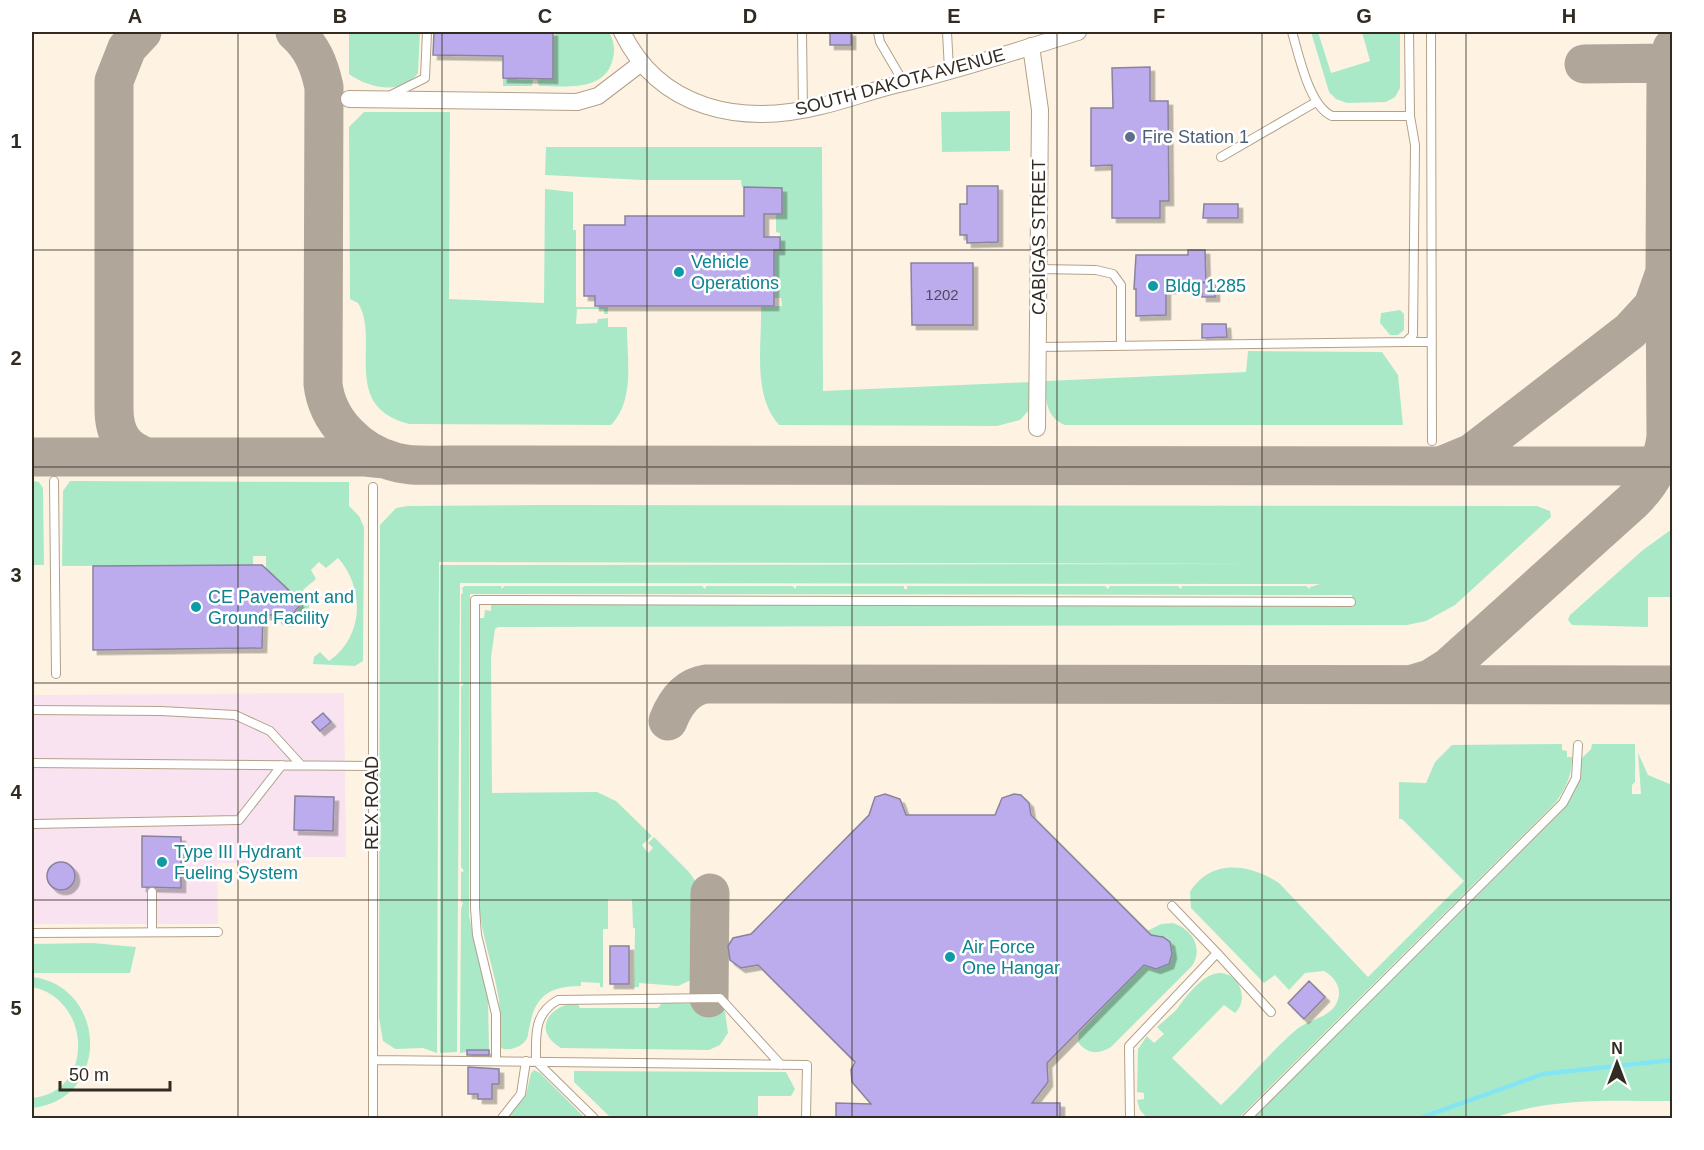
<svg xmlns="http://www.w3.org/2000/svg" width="1704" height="1150" font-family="Arial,sans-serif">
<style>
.industrial{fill:#f9e3f1}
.green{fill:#aae9c7}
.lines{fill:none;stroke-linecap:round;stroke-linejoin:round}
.stream{stroke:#83e5f4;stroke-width:4.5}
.taxiway{stroke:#b0a699;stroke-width:39}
.building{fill:#bcacee;stroke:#89839d;stroke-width:1.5;filter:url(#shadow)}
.lane-casing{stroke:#b2a189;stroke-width:10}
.street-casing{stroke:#b2a189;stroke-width:18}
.lane{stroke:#fff;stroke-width:8}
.street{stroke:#fff;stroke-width:16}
.grid{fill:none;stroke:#322b21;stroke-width:1.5;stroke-opacity:0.55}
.service-dot{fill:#5c6f8a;stroke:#fff;stroke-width:2}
.culture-dot{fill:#0f9aa8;stroke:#fff;stroke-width:2}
.labels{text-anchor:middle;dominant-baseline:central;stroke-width:5;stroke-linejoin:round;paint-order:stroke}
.number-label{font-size:15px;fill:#544b54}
.street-label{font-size:18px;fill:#322b21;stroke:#fff}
.service-label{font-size:18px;fill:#4e5e75;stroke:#fff;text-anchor:start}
.culture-label{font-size:18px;fill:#0d838f;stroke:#fff;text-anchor:start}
.neatline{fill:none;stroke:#322b21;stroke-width:2}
.grid-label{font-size:20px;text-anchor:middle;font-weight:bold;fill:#322b21}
</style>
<defs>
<filter id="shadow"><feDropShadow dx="4.5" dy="4.5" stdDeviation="0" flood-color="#0004"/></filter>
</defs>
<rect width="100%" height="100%" fill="#fef3e3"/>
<path class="industrial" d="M344,693L346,857H254V863H217L218,924H32V695Z"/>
<path class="green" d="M349,32H420L418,73C402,96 368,88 349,74Z
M1311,32H1318L1331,73L1370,61L1362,32H1400V88L1395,97L1386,102L1347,103L1336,99L1329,92Z
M556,34H610C615,44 615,52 612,62C603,92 563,86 539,86L537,79H553V36Z
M503,78L533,79L532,86H503Z
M1010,111V151L942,152L941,112Z
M364,112H450L449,299L544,303L545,189L573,192V230H576V307H608V314H604V309H577L576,324L597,323L598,319L608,318V327H627C627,360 635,401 611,425L409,424C339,406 381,340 358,303L350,299L349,127Z
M546,147H822L823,391L1031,382L1030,409L1020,420L997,426L779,425C752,395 762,346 761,306H782L781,298H764L767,250H780V233L776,232V214H782V188L742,187L741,180H642L545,175Z
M1400,310L1404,314V330L1398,335H1390L1380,323L1381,313Z
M1248,351L1382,352L1398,375L1403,425H1065C1046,417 1045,400 1046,381L1246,372Z
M32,481L39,482L43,488L44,565H32Z
M70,481L349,482V506L359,516L364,527L363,661L355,666L313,664L314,657L320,652L329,661C364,637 365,588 338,558L326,568L319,562L311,570L316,579L303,590L310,599L308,615C301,625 292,630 281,624V615L295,614L299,608V601L266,569V556H253V565L62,566L63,491Z
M540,505L1537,506L1550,511L1551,517L1455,605L1426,621L1407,625L498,627L495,629L491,658L492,793L597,792L616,801L652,836L642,845L648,853L653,848L648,843L654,837L689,872L698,885L699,963L691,980L678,986L639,983V987H634L635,928H633L632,899H608V929H603V987H600V983L581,982V986C541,986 533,1003 528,1035C526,1046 510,1052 501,1048C497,1033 501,1016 499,1000C494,967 481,936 479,903V618H484L485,610L491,611V604L1352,605V595L470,594L469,916L488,998L489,1050C479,1050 470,1051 460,1053L461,909L463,902H461V872L464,871L461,867V687L464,683H461V594L463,593L462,588L465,586H501L502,589L504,586H702L705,589L706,586H792L796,589V586H904V589H907V586H1105L1108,589L1110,586H1178L1181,589L1182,586H1306L1310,589V587L1320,584L460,583L457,1052L440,1053V565L1319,564L439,562L437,1053L423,1048L395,1049L383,1041L379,1018L380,525L396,508L408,506Z
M1672,529V597H1648V627L1572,625L1568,620L1570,615L1643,550Z
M1562,744V750L1567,751V757H1572C1572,775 1566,788 1556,802L1239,1118H1147L1140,1110L1137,1100L1144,1099V1093L1137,1092L1138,1049L1147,1036L1154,1043L1164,1034L1157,1027C1162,1022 1175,1012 1177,1009C1183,1000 1197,982 1209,976C1233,963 1253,996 1235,1013L1224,1005L1172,1058L1221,1105C1247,1081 1270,1052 1297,1029C1309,1019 1330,1018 1337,1002C1343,989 1335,977 1324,971L1305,973L1289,990L1275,975L1264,983L1191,908L1190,892C1211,858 1250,864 1279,883L1368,977L1464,881L1402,819H1399V782L1426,783L1435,762L1452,745Z
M1592,744H1635V782L1632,785V794H1641L1638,753L1648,775L1672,785V1101C1612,1101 1552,1097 1494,1118H1254L1562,811L1576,788L1582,758L1591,749Z
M1173,923C1192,929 1204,948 1192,966L1111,1047C1098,1055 1087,1054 1078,1042L1079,1033L1144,965L1156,969L1169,964L1172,954L1170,942L1159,935L1152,936L1147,931L1161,924Z
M93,943L136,947L130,973H32V944Z
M32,977C108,986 111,1100 32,1108V1098C95,1092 92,999 32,987Z
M577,1003L580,1008H658L662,1003L711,1004L725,1012L728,1033L720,1045L709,1050L561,1048C532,1031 548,1005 577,1003Z
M534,1070L540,1073L585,1118H508L526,1095L531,1073Z
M574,1071L786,1072L795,1089L791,1096H758V1118H611L574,1082Z"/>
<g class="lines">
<path class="stream" d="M1420,1118L1543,1074L1672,1060"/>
<path class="taxiway" d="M142,32L127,48L114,81V409C114,434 124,450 148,457
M295,32C312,47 319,64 324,87L323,384C327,421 359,453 395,462C412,467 432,465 451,465L1672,466
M1584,64L1672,63
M32,457H365L385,459
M1443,465L1472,453L1630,331L1653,306L1665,272L1666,76L1672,48
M1413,684L1430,679L1449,667L1633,501C1651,483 1663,463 1666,437L1665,272
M668,721C675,703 686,687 706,684L1672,685
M709,998L710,893"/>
</g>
<path class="building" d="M434,32H553V79L503,78V56L433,55Z
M830,32H851V45H830Z
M1150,67V101H1168L1169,201H1160V218H1112V165L1091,166V108H1113L1112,68Z
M967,186H998V242L967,243V235H960V204H967Z
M744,187L782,188V214H764V237H780V250H774V306H595V296H584V225H625V216H744Z
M1204,204H1238V218H1203Z
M1188,250H1205L1206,282H1171L1172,289H1166V315L1136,316V289H1134L1136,255H1188Z
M911,263H973V325H912Z
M1202,283H1215V297H1202Z
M1202,324H1226L1227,337L1202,338Z
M253,565H262L296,597L300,605L292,615H263L262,648L93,650V566Z
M323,713L331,722L320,731L312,722Z
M885,794L900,799L906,815H995L1002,798L1014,794L1021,795L1029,803L1031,815L1151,935L1163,937L1170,942L1172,954L1169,964L1156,969L1144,965L1047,1063L1048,1082L1032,1103H1060V1119H836V1103L871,1104L852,1082L851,1070L855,1062L758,965L741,968L730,960L728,946L733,938L751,934L869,815L875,797Z
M295,796L334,797L333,831L294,830Z
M142,836L181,837V888L142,887Z
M47 876a14 14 0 1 1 28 0a14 14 0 1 1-28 0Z
M610,946H629V984H610Z
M1309,981L1325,997L1304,1019L1288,1003Z
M467,1050H489V1055H467Z
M468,1067L499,1069V1084H492V1099H478V1094H468Z"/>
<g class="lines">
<defs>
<path id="lane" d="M802,32L803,110
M878,32L880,42L904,83
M947,32L949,70
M1292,32C1299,55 1309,106 1332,116H1410L1409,32
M1431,32L1432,441
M389,96L425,78L427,32
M1221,157L1316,102
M1039,269L1096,270L1113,274L1121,285V346
M1406,342H1432
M1038,347L1406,342L1413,335L1415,145L1410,116
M54,481L56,674
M32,710L161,711L235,715L270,731L301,765
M32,763L372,766
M32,824L239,820L282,765
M152,892V932
M1172,906L1217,953
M32,933L218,932
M373,1060L807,1065L806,1118
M496,1060V1014L477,935L475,908V600L1351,602
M373,1118V487
M502,1118L521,1094L526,1061
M594,1118L536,1061C536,1036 533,1014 558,1000L720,998L781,1065
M1130,1118L1129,1046L1217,953L1271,1012
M1247,1118L1563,803L1576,778L1578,745"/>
<path id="street" d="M622,32C660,110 741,126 821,106C847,100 873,90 899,84C960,70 1019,50 1078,32
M1031,46L1040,110L1037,428
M349,99L577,102L598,96L640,64"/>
</defs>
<use href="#lane" class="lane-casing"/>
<use href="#street" class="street-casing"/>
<use href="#lane" class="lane"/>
<use href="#street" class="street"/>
</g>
<path class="grid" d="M238,32V1118M442,32V1118M647,32V1118M852,32V1118M1057,32V1118M1262,32V1118M1466,32V1118M32,250H1672M32,467H1672M32,683H1672M32,900H1672"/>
<circle class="service-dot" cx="1130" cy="137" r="6"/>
<g class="culture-dot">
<circle cx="679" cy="272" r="6"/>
<circle cx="1153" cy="286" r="6"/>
<circle cx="196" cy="607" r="6"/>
<circle cx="162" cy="862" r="6"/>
<circle cx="950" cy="957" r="6"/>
</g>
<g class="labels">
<g class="number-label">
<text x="942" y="294">1202</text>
</g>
<g class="street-label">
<text transform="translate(900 82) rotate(-15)">SOUTH DAKOTA AVENUE</text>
<text transform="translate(1039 237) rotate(-90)">CABIGAS STREET</text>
<text transform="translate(372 803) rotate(-90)">REX ROAD</text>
</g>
<g class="service-label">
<text x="1142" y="137">Fire Station 1</text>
</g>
<g class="culture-label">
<text x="691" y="262">Vehicle<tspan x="691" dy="21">Operations</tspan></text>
<text x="1165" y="286">Bldg 1285</text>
<text x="208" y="597">CE Pavement and<tspan x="208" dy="21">Ground Facility</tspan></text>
<text x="174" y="852">Type III Hydrant<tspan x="174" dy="21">Fueling System</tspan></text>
<text x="962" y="947">Air Force<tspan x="962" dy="21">One Hangar</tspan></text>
</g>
</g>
<rect width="1704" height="1150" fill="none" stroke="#ffffff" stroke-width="66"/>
<g transform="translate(1617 1063)" stroke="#ffffff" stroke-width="4.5" paint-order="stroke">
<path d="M0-4.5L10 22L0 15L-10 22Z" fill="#322b21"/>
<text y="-9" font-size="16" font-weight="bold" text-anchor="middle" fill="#322b21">N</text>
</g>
<path d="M60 1081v9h110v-9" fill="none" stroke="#322b21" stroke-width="3"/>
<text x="69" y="1081" font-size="18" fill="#322b21" stroke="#ffffff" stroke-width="4.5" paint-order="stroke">50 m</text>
<rect x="33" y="33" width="1638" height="1084" class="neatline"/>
<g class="grid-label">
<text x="135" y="23">A</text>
<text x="340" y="23">B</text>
<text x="545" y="23">C</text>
<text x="750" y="23">D</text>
<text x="954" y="23">E</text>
<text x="1159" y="23">F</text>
<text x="1364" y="23">G</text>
<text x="1569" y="23">H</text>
<text x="16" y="148">1</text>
<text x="16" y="365">2</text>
<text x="16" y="582">3</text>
<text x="16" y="799">4</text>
<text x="16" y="1015">5</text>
</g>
</svg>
